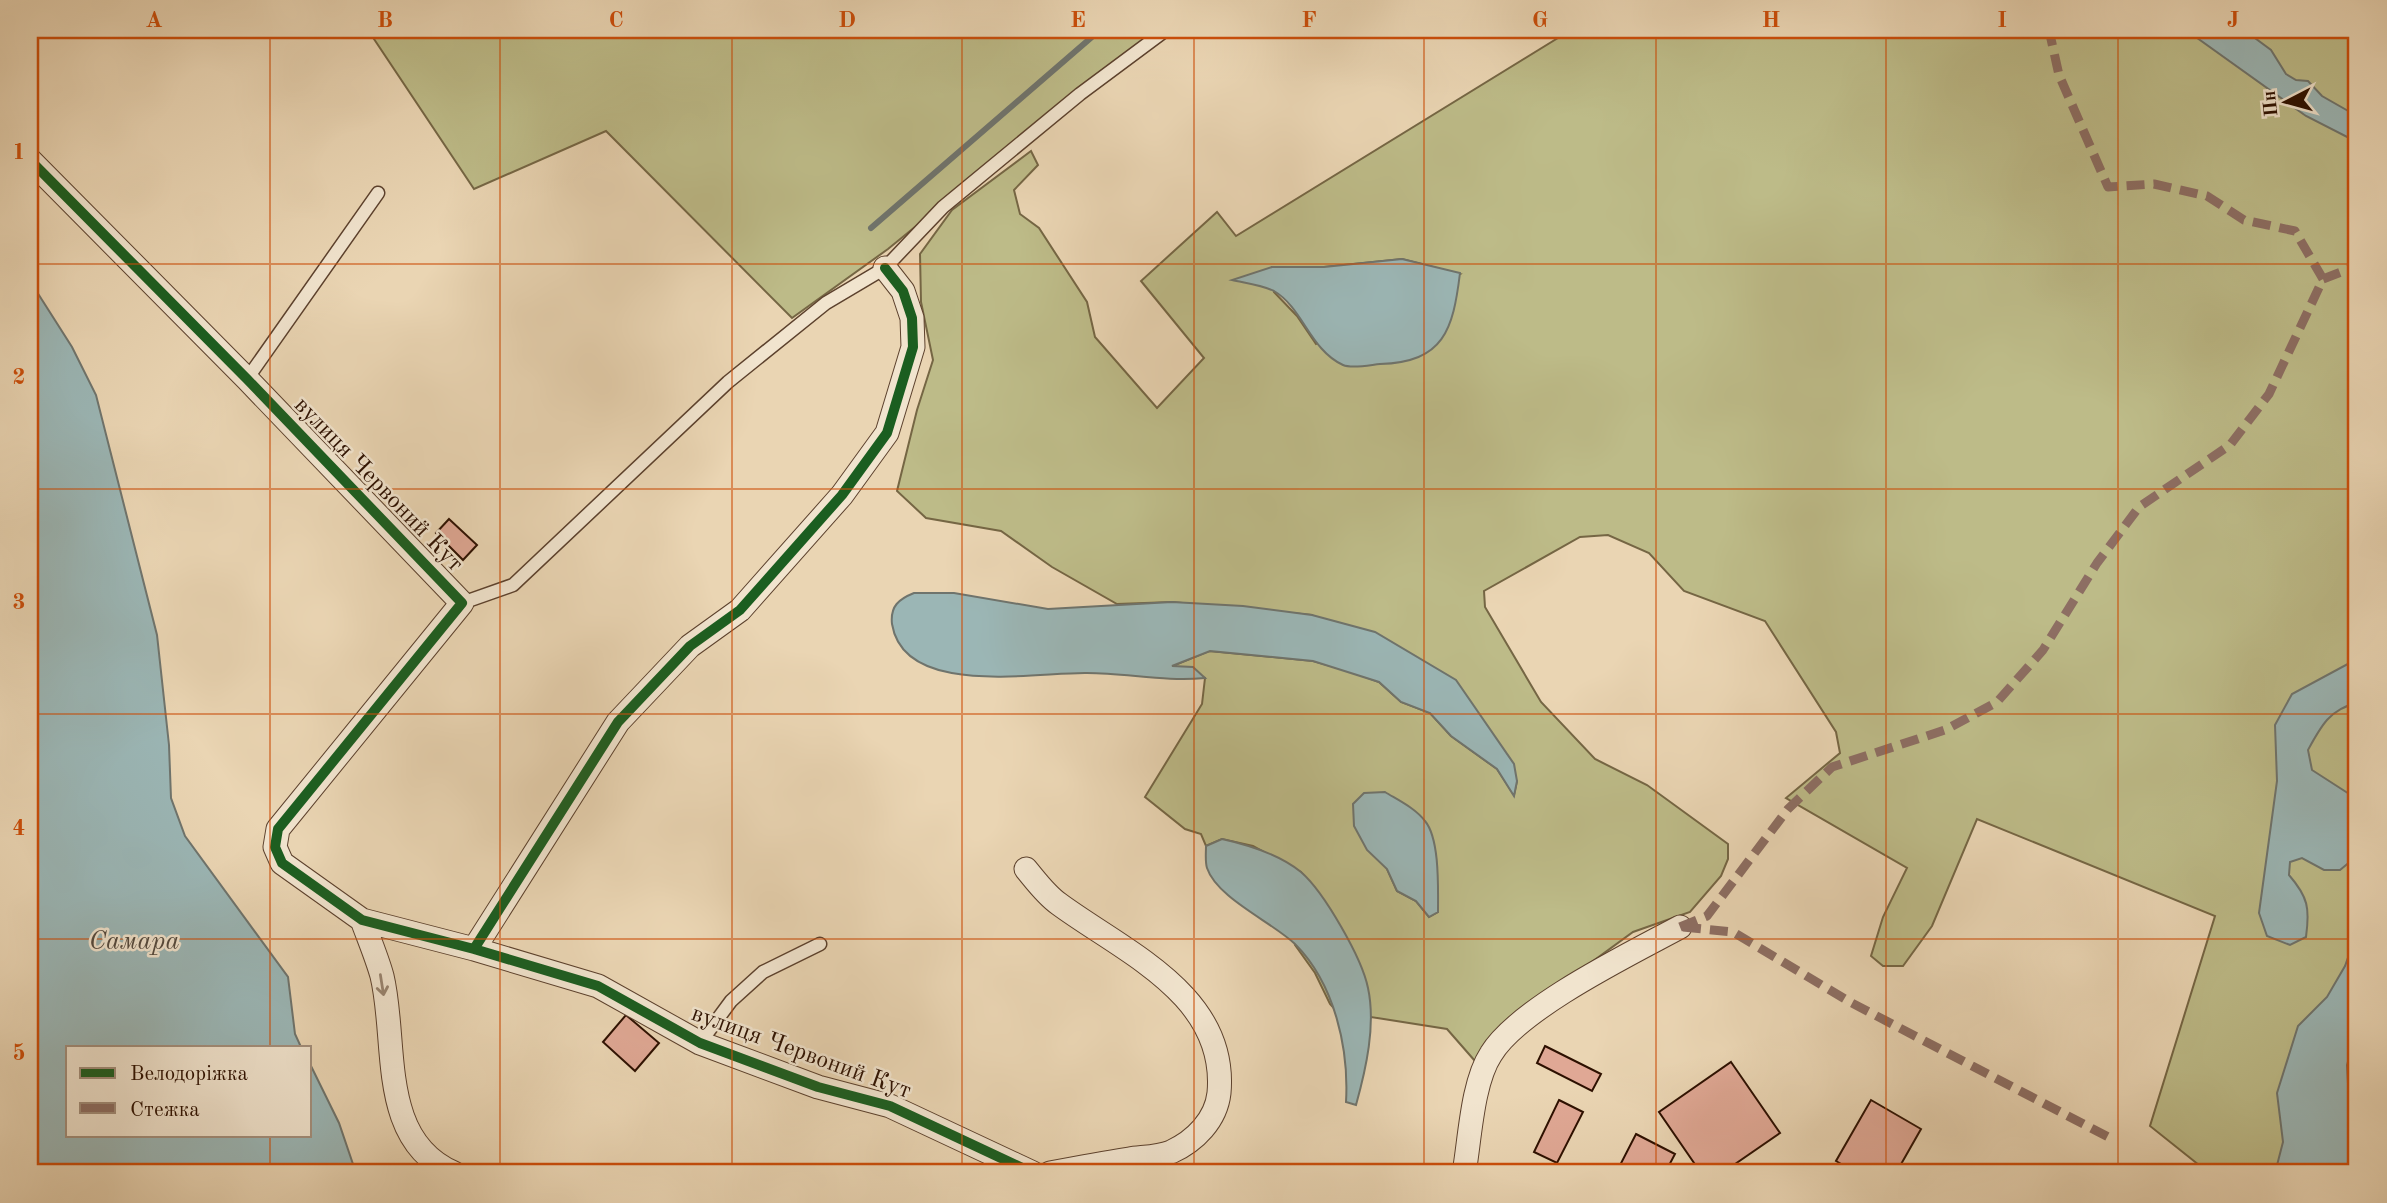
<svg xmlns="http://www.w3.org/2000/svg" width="2387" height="1203" font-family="'Old Standard TT',serif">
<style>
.green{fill:#bdbb88;stroke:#756644;stroke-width:2;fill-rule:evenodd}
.water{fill:#9bb6b5;stroke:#6f746d;stroke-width:2}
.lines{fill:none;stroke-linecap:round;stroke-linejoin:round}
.stream{stroke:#6f746d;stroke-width:6}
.building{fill:#e0a895;stroke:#2d1000;stroke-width:2}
.service-casing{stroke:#5c412d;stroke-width:15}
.minor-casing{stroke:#5c412d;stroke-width:25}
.service{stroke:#f1e4ce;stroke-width:12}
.minor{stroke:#f1e4ce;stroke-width:23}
.quiet{stroke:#8d6e63;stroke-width:9;stroke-dasharray:18 9;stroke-linecap:butt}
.cycleway-casing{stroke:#f1e4ce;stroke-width:15}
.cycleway{stroke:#1b5e20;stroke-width:10}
.oneway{stroke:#998571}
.grid{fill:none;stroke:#cc4e0a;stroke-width:2;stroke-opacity:0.55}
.labels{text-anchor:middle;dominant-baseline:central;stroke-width:5;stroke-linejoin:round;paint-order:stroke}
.street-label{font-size:24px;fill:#2d1000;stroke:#f1e4ce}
.water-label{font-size:26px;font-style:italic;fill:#544a3f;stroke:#f1e4ce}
.neatline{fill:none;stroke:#cc4e0a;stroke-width:2.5}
.grid-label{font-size:23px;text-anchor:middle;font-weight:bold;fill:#cc4e0a}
</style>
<rect width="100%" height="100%" fill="#ead5b3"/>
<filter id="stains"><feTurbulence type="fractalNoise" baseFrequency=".00286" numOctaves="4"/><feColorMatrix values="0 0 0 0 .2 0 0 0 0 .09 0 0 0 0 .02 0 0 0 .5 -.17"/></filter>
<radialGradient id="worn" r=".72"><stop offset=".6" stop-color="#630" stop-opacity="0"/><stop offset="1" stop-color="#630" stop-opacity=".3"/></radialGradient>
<path class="green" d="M368,30H1156L888,249L792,318L606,131L474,189Z
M1571,30H2357V1173H2209L2150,1126L2215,916L1977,819L1932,926L1903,966H1883L1871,956L1883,917L1907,868L1786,798L1840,753L1836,732L1765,621L1684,591L1649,553L1608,535L1580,537L1484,591L1485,607L1541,702L1595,759L1647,785L1728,844V859L1721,876L1690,912L1633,932L1493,1034L1475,1061L1447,1029L1371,1017L1360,1037L1330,1004L1315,973L1295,945L1332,912L1301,872L1253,846L1222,839L1206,846L1201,834L1185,829L1145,797L1202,704L1205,678L1170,667L1209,651L1313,661L1352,672L1379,682L1401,702L1430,713L1451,736L1497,769L1514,795L1517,781L1312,615L1172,602L1117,604L1052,567L1001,531L926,518L897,491L917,410L933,360L921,302L920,254L952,210L1031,151L1038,165L1014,190L1020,214L1039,228L1087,302L1095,337L1157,408L1204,358L1141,281L1217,212L1236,236ZM1402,259L1460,274L1316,344L1297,316L1274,292L1272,267H1324ZM1436,857L1438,912L1429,917L1416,901L1397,891L1387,869Z"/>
<path class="water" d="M2186,30H2244L2271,50L2286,74L2296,80L2308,81L2322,96L2357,116V142L2306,116Z
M1402,259L1460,273C1453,330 1444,362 1380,364C1370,365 1352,369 1343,365C1310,350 1303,308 1274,291C1262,285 1245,283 1232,280L1272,267H1324Z
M30,281L72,347L96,395L157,635L169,745L171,798L185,836L288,977L295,1034L301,1047H68V1135H310V1064L339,1123L356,1173H30Z
M914,593H954L1048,609L1172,602L1243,606L1312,615L1375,632L1456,680L1514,764L1517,781L1514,796L1497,769L1451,736L1430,713L1401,702L1379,682L1313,661L1210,651L1172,666L1193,667L1205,678C1165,682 1127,673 1087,673C1035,672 904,698 892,624C890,606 899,599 914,593Z
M2357,659V703C2330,709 2321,726 2308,750L2312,770L2357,799V856L2340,870H2324L2302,858L2290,862L2289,875C2308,897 2310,908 2306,937L2290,945L2267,936L2259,913L2277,781L2275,725L2292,694Z
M1385,792C1398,800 1415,808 1425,821C1440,839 1438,889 1438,912L1429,917L1416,901L1397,891L1387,869L1367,850L1354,826L1353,804L1364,793Z
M1222,839C1249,845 1279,854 1301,872C1324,892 1362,958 1368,988C1376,1025 1366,1069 1356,1105L1346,1102C1349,1049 1335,984 1295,944C1272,922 1217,898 1207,868C1205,862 1206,853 1206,846Z
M2357,932V1029L2347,1065L2353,1173H2275L2283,1142L2277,1093L2298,1026L2327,997L2345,966Z"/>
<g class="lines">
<path class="stream" d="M871,228L1100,30"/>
</g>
<path class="building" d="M449,519L477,545L463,560L436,533Z
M626,1015L659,1043L635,1071L603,1042Z
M1545,1046L1601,1074L1592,1091L1537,1063Z
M1731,1062L1780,1133L1722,1173H1701L1659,1112Z
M1559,1100L1583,1112L1557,1163L1534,1152Z
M1871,1100L1921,1129L1896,1173H1857L1836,1161Z
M1636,1134L1675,1154L1665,1173H1616Z"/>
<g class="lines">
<defs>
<path id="service" d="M247,379L378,193
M462,603L513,585L728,382L826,303L885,268L943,207L1080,94L1166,30
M700,1043L731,1001L763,972L820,944"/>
<path id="minor" d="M30,160L247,379L462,603L278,829L275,847L282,863L362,920L474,949L598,986L700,1043L818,1087L890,1106L1033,1173
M1026,869C1036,881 1046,895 1059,904C1124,952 1228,995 1219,1093C1216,1120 1195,1141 1171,1152C1159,1157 1142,1157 1129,1159C1103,1163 1076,1168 1050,1173
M362,920C369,939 377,958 382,976C398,1042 377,1140 454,1173
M474,949L618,722L690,646L740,610L842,495L887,433L913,347L912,318L903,291L885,268
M1464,1173C1470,1139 1472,1083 1491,1054C1519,1008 1630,954 1680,927"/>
</defs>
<use href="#service" class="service-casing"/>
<use href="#minor" class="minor-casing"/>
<use href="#service" class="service"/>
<use href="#minor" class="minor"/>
<path class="quiet" d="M2323,279L2357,266
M1680,927L1707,916L1788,809L1832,767L1945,730L1997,702L2043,650L2097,563L2139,507L2230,445L2269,394L2323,279L2295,231L2244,220L2207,196L2154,184L2108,187L2059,75L2049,30
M1683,927L1733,932L1850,1002L2114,1140"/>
<defs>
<path id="cycleway" d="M30,160L247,379L462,603L278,829L275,847L282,863L362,920L474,949L598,986L700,1043L818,1087L890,1106L1033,1173
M474,949L618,722L690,646L740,610L842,495L887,433L913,347L912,318L903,291L885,268"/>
</defs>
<use href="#cycleway" class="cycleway-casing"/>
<use href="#cycleway" class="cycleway"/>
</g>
<defs><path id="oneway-shaft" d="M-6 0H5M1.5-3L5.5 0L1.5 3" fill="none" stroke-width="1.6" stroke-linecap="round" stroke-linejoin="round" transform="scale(1.75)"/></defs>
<use class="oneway" href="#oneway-shaft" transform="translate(382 985) rotate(81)"/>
<path class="grid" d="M270,30V1047M500,30V1173M732,30V1173M962,30V1173M1194,30V1173M1424,30V1173M1656,30V1173M1886,30V1173M2118,30V1173M30,264H2357M30,489H2357M30,714H2357M30,939H2357M270,1135V1173"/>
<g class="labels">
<g class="street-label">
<text transform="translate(378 485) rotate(46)">вулиця Червоний Кут</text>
<text transform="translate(801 1053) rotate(20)">вулиця Червоний Кут</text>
</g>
<g class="water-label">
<text x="134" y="942">Самара</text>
</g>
</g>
<rect width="2387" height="1203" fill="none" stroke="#ead5b3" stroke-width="77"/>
<rect x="66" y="1046" width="245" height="91" fill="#f1e4ce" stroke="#a38f7c" stroke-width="2"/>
<rect x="80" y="1068" width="35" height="10" fill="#1b5e20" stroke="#a38f7c" stroke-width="2"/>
<text x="130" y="1080" font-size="21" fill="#2d1000">Велодоріжка</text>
<rect x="80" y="1103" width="35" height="10" fill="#8d6e63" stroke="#a38f7c" stroke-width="2"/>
<text x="130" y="1116" font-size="21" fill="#2d1000">Стежка</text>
<g transform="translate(2286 102) rotate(264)" stroke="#f1e4ce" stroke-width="5" paint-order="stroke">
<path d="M0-5L12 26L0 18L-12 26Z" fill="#2d1000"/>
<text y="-10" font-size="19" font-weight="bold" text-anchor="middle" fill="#2d1000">Пн</text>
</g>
<rect x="38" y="38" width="2310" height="1126" class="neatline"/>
<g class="grid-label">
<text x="154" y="27">A</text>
<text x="385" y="27">B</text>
<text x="616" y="27">C</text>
<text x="847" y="27">D</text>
<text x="1078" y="27">E</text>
<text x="1309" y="27">F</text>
<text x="1540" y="27">G</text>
<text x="1771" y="27">H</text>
<text x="2002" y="27">I</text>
<text x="2233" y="27">J</text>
<text x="19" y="159">1</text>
<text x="19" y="384">2</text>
<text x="19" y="609">3</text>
<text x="19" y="835">4</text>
<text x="19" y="1060">5</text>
</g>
<rect width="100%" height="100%" filter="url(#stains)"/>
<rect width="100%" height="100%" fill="url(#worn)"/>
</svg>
